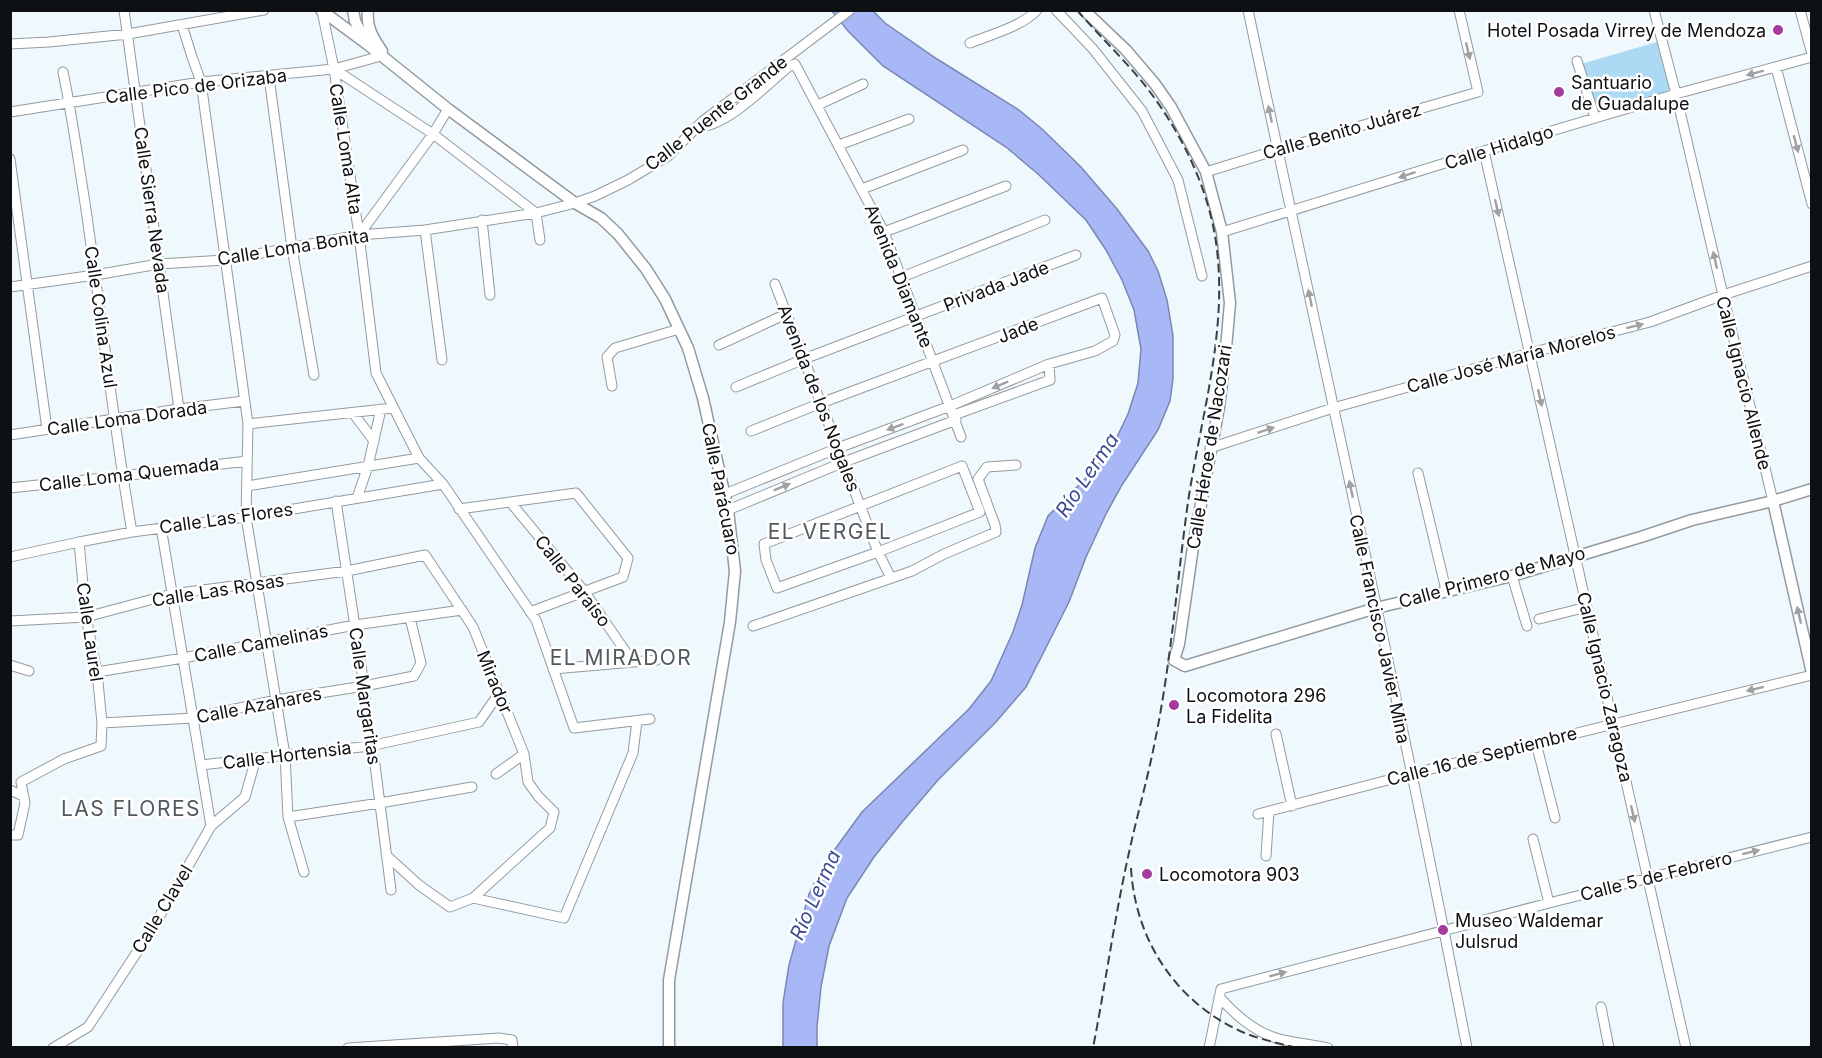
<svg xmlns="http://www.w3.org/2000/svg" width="1822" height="1058" font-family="Inter,sans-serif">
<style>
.green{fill:#acd9f4}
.water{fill:#a8b8f7;stroke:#7a86b3;stroke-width:1.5}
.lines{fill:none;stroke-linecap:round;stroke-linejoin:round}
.minor-casing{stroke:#939ba0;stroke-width:11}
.major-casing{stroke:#939ba0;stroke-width:13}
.minor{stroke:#fff;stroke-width:9}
.major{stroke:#fff;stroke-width:10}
.rail{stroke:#3b3f42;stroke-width:2;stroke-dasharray:9 4.5;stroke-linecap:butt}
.oneway{fill:#9fa0a1}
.poi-dot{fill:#a53b9c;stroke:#fff;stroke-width:2}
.labels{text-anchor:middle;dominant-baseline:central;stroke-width:5;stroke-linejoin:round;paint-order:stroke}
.poi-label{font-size:18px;fill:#0e1113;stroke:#fff;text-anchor:start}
.street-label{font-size:18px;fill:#0e1113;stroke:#fff}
.water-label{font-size:20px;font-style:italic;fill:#3d4a93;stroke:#fff}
.quarter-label{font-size:21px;letter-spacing:1.5px;fill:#52595d;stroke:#fff}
</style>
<rect width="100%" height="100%" fill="#eff8fd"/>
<path class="green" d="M1657,42L1673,93L1596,115L1581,64Z"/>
<path class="water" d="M832,11H873L885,23L937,59L1019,110L1042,129L1081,167L1117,209L1148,251L1158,271L1167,300L1173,336V379L1170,401L1158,430L1122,485L1106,514L1086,557L1069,602L1026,687L995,723L938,780L903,821L874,857L847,898L829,946L821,987L817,1027V1047L783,1048V1003L789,965L809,894L822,867L862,812L969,709L991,681L1013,632L1022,605L1035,548L1048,516L1086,478L1100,462L1116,439L1128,414L1138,383L1141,349L1134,310L1122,280L1106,250L1086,220L1038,174L1006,147L883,66L848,31Z"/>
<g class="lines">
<defs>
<path id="minor" d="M124,10L179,409
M1056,10L1093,49L1142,111L1178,180L1202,276
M1248,10C1321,356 1400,701 1467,1048
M1654,10L1676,94L1723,295L1773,501
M1800,10L1812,54
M322,11L334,69L359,235L376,373L419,458L443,484L536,620L574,728L650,719
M182,25L192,57L201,82L248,424L246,517L285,755L288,817L304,872
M970,43C990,35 1023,26 1037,10
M10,44L49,42L128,34L264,10
M1577,61L1595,118
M1776,67L1812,204
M334,69L433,134L536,213L540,240
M63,72C72,115 78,159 85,203C101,312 113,423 132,532
M269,77L292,248L314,375
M818,105L863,84
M10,112L201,82L334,69L381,56
M698,127C726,127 767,85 788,67L795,64L884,232L961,437
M839,145L909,119
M1484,151L1686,1048
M10,159L47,429
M1206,172L1277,150L1478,92L1459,10
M862,189L963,150
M482,220L490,295
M425,230L442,360
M884,232L1006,186
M1222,232L1484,151L1676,94L1812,57
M359,235L433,134L448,109
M902,277L1045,220
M775,284L878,552L891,578
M10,287L95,275L159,264L225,260L359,235L425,230L536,213L575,203L595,196L628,180L668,156L703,121L850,10
M719,345L786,314
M612,386L607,357L615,348L679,329
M736,387L804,359L1076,255
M353,413L374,441
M954,415L1050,380L1049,364
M248,424L393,408
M10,435L179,409L244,401
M1210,448L1333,408L1530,353L1650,322L1723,295L1812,266
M962,466L980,512L878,552L777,588L766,560L764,544Z
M1418,473L1446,590
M247,486L419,458
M10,488L122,476L247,461
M725,494L838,448L950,406L1049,364L1095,351L1113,341L1115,335L1102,298L821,403L751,431
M357,498L368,466L381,409
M336,501L364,686L370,746L375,765L391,890
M511,503L584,591L632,661
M459,509L576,493L628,558L623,577L530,612
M728,510L844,462L956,420
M161,527L211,826
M10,557L79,542L132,532L246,517L443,484
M1512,576L1527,626
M1539,619L1587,607
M10,621L86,617L172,594L347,571L425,555L473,627L524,754L528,782L538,796L554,812L550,828L473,898L450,907L419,885L386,855
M753,626L912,571L944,554L996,532L995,525L978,479L987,467L1016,465
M10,665L29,671
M553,669L657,660
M97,672L183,658L355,625L462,610
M102,723L193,718L276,700L364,686L414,676L421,663L410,618
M1276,734L1292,806
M1536,743L1555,818
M201,765L370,746L479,722L500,692
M496,774L524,754
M10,790L23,796
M1258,814L1411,774L1812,675
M288,817L380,803L472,787
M10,835H18L25,803L21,782L64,759L101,746L102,723L97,672L86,617L79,542
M1533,839L1549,903
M1266,856L1269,811
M473,898L564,918L633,753L637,721
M1219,997C1235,1014 1253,1031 1276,1038C1293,1043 1311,1044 1328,1048
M1601,1007L1609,1048
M53,1048L88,1027L154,926L211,826L245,797L256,758
M348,1048L499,1038L512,1040L513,1048
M1209,1048L1221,989L1549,903L1812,837"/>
<path id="major" d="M321,10L367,44L448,109L575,203L601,218L618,234L646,269L665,299L688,348L703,398L728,510L735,571L730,622L669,980V1048
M353,10L355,21L365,40
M368,10C366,27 373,38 382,51
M1084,10L1126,50L1155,84L1171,107L1206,172L1222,232L1230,303L1225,359L1219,407L1193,547L1179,644L1174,660L1185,666L1376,608L1512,576L1644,536L1692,520L1773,501L1812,489
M1773,501L1812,673"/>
</defs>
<use href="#minor" class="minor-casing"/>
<use href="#major" class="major-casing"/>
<use href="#minor" class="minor"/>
<use href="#major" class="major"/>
<path class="rail" d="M1077,10C1100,37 1126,61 1147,88C1180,131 1206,183 1215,236C1230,325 1201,415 1188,502C1177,581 1171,663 1155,741C1148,777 1138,812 1130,848C1115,914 1106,981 1093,1048
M1131,868C1135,939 1175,1001 1240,1031C1258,1039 1278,1043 1297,1048"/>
</g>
<defs><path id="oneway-solid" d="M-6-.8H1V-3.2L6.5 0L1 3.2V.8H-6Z" transform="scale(1.5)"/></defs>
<g class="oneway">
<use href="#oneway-solid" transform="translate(1468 51) rotate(77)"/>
<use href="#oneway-solid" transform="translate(1755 73) rotate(165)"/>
<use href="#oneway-solid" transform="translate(1270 114) rotate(-102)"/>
<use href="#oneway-solid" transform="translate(1796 144) rotate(75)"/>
<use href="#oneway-solid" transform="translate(1407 175) rotate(162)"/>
<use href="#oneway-solid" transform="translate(1497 208) rotate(77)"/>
<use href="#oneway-solid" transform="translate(1715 260) rotate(-103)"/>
<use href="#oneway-solid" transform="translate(1310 298) rotate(-102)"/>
<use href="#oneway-solid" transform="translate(1635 326) rotate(-14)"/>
<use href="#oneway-solid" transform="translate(1000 385) rotate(157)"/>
<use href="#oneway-solid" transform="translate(1540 398) rotate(77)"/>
<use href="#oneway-solid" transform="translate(895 427) rotate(160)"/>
<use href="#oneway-solid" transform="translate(1266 430) rotate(-18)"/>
<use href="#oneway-solid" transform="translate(782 487) rotate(-22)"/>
<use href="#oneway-solid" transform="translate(1351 489) rotate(-102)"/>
<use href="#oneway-solid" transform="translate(1799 615) rotate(-103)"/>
<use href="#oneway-solid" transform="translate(1755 689) rotate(166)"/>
<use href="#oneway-solid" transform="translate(1633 814) rotate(77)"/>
<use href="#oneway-solid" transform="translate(1751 852) rotate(-14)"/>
<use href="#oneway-solid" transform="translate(1278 974) rotate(-15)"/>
</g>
<g class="poi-dot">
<circle cx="1778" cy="30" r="6"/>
<circle cx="1559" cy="92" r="6"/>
<circle cx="1174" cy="705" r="6"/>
<circle cx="1147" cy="874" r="6"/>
<circle cx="1443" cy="930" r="6"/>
</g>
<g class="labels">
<g class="poi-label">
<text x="1766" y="30" text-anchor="end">Hotel Posada Virrey de Mendoza</text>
<text x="1571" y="82">Santuario<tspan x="1571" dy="21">de Guadalupe</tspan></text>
<text x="1186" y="695">Locomotora 296<tspan x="1186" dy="21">La Fidelita</tspan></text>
<text x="1159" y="874">Locomotora 903</text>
<text x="1455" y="920">Museo Waldemar<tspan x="1455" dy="21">Julsrud</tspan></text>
</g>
<g class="street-label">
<text transform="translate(196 86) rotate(-7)">Calle Pico de Orizaba</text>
<text transform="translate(716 113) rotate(-38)">Calle Puente Grande</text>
<text transform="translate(1342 131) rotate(-16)">Calle Benito Juárez</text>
<text transform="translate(1499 147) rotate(-17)">Calle Hidalgo</text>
<text transform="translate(346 149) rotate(81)">Calle Loma Alta</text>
<text transform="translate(152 210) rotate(82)">Calle Sierra Nevada</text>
<text transform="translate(293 247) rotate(-9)">Calle Loma Bonita</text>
<text transform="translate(899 276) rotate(68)">Avenida Diamante</text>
<text transform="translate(996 286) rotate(-21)">Privada Jade</text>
<text transform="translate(101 317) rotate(82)">Calle Colina Azul</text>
<text transform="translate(1018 330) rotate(-21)">Jade</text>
<text transform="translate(1511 359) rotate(-15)">Calle José María Morelos</text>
<text transform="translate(1744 383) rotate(76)">Calle Ignacio Allende</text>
<text transform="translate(819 398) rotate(69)">Avenida de los Nogales</text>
<text transform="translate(127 418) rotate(-8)">Calle Loma Dorada</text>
<text transform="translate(1209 447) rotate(-81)">Calle Héroe de Nacozari</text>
<text transform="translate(129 474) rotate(-7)">Calle Loma Quemada</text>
<text transform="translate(721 489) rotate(79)">Calle Parácuaro</text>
<text transform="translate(226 518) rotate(-8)">Calle Las Flores</text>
<text transform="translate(1492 577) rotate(-15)">Calle Primero de Mayo</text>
<text transform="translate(573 581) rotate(52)">Calle Paraíso</text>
<text transform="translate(218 590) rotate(-9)">Calle Las Rosas</text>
<text transform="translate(1380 629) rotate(78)">Calle Francisco Javier Mina</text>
<text transform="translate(90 632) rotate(82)">Calle Laurel</text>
<text transform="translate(261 643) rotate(-11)">Calle Camelinas</text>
<text transform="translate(495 682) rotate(68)">Mirador</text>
<text transform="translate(1605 687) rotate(77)">Calle Ignacio Zaragoza</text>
<text transform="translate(365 696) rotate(82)">Calle Margaritas</text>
<text transform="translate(259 705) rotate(-11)">Calle Azahares</text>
<text transform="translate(287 755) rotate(-7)">Calle Hortensia</text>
<text transform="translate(1482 756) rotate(-14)">Calle 16 de Septiembre</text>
<text transform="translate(1656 876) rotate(-14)">Calle 5 de Febrero</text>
<text transform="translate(162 909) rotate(-59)">Calle Clavel</text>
</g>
<g class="water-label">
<text transform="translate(1087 475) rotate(-56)">Río Lerma</text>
<text transform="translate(815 895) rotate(-66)">Río Lerma</text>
</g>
<g class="quarter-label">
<text x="830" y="531">EL VERGEL</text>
<text x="621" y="657">EL MIRADOR</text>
<text x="131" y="808">LAS FLORES</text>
</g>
</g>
<rect width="1822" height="1058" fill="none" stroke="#0e1113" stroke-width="24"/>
</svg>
